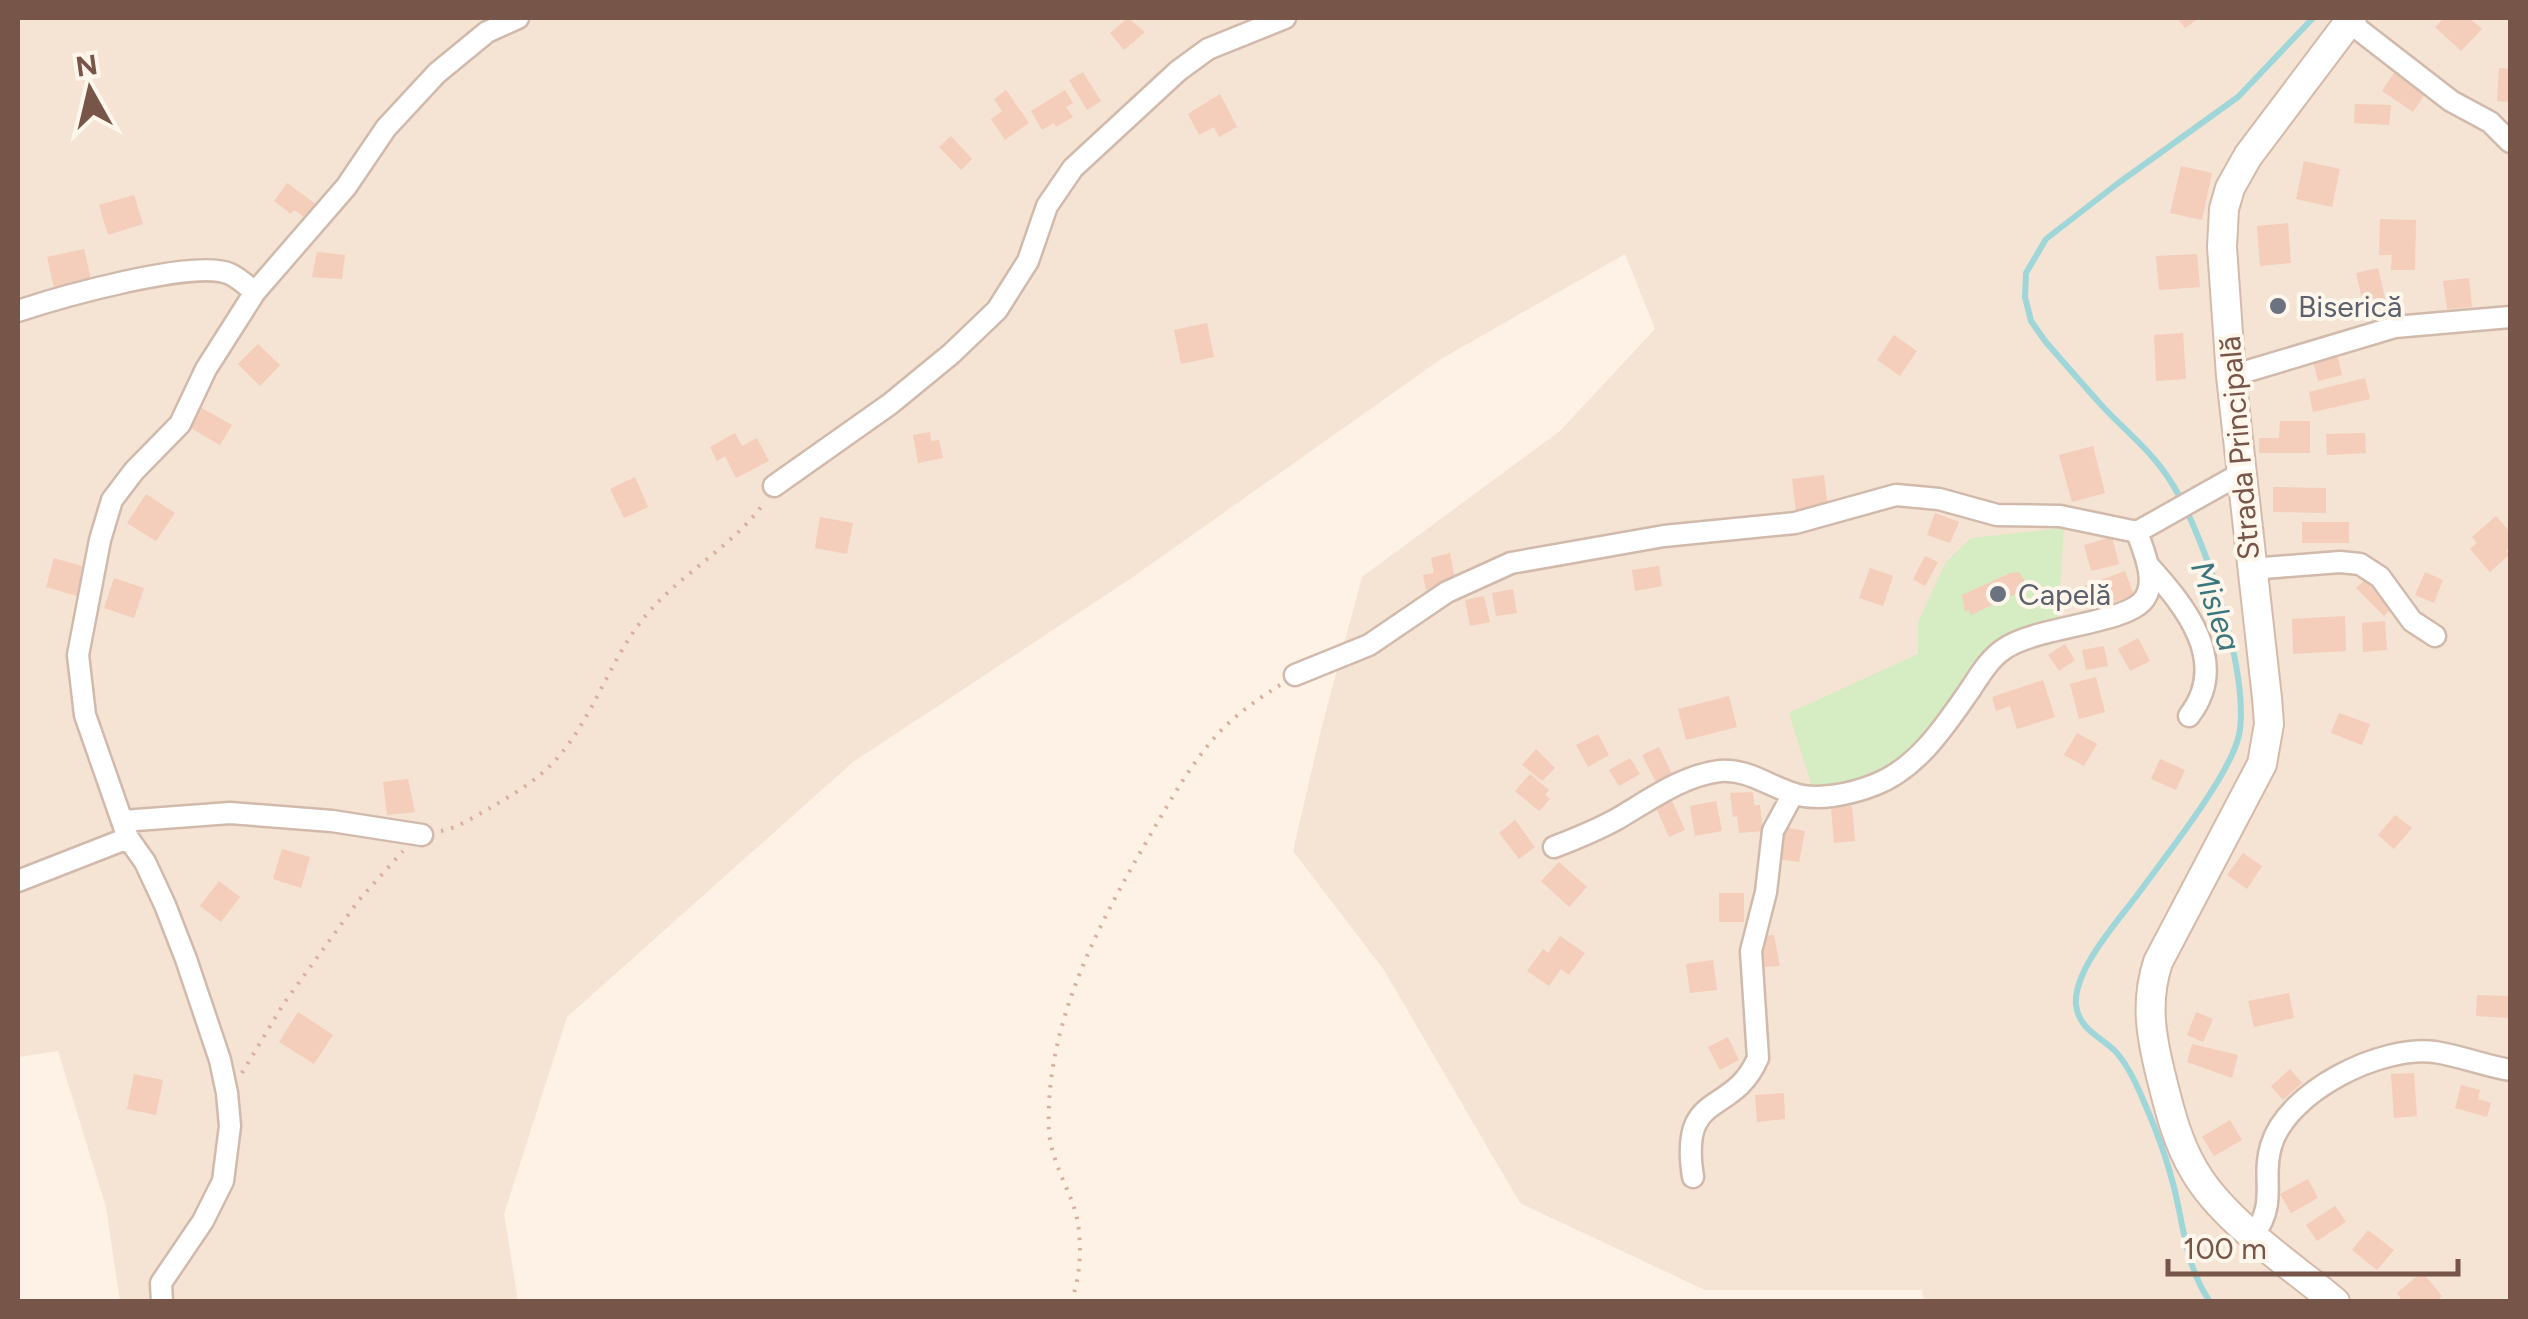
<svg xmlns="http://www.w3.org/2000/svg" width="2528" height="1319" font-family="Figtree,sans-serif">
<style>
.residential{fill:#f5e3d3}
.green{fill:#d6ecc2}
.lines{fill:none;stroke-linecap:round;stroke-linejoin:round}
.stream{stroke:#9ed6da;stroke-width:6}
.building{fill:#f4cdbb}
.minor-casing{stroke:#d1baac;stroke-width:25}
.secondary-casing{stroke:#d5baaa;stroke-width:32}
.path{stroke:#d9b09e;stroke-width:4;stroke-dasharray:2.5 8;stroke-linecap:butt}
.minor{stroke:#fff;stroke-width:20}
.secondary{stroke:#fff;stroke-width:28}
.worship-dot{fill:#6b7280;stroke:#fff6ec;stroke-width:4}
.labels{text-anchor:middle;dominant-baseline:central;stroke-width:8;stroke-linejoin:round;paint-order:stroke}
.worship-label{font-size:30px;fill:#5b616d;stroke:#fff6ec;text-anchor:start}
.street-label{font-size:30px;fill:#775548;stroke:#fff6ec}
.water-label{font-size:32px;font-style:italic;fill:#3b787d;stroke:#fff6ec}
</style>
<rect width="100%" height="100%" fill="#fdf2e5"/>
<path class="residential" d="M18,18H2510V1301L1924,1302L1922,1290H1705L1520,1203L1384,970L1293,851L1322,726L1362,577L1560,431L1655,329L1625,254L1441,359L1130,579L853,762L567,1017L504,1214L518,1301H120L106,1207L58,1051L18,1057Z"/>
<path class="green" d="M2064,528L2058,619L2029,628L1910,753L1875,775L1839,787L1813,790L1789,713L1918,654V622L1946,562L1971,538Z"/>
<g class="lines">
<path class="stream" d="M2210,1302C2190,1272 2186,1244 2179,1210C2172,1173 2159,1136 2144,1102C2137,1085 2127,1063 2114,1050C2099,1036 2079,1029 2076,1005C2073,970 2118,921 2138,894C2164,858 2230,776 2239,735C2251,676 2204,533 2171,482C2154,454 2128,433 2105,409C2085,387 2065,364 2045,341L2031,321L2025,297L2026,273L2046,239L2117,184L2238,97L2313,18"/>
</g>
<path class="building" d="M1128,18L1145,32L1124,50L1110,33Z
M2177,18H2199L2185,28Z
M2444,18H2469L2482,29L2461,51L2435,27Z
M2499,68L2510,69V102L2497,101Z
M2396,70L2427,91L2413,112L2382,91Z
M1083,72L1101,101L1087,110L1069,80Z
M1006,90L1029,123L1005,140L991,119L1002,111L994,99Z
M1065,90L1073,103L1066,107L1073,117L1056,127L1054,123L1042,130L1031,111Z
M1220,94L1237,127L1219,137L1214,127L1199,135L1188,114Z
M2355,104L2391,105L2389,125L2354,123Z
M951,136L972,159L961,170L939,147Z
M2304,161L2340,169L2332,207L2296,199Z
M2181,166L2212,173L2202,220L2170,213Z
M287,183L317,205L307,219L294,210L291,214L274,201Z
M134,195L143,224L108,235L99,205Z
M2380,219L2416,220L2415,270H2391L2392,255H2379Z
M2288,223L2291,263L2260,266L2257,226Z
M84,249L91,280L54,288L47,257Z
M317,252L345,255L342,279L312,277Z
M2197,254L2200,287L2159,290L2156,256Z
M2378,268L2386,302L2364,307L2356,273Z
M2469,278L2472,307L2447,309L2443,281Z
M1207,323L1214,357L1181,364L1174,330Z
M2183,333L2186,379L2156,381L2154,335Z
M1894,335L1917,351L1900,376L1877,360Z
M258,344L280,365L260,386L238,364Z
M2337,354L2342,375L2318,381L2313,360Z
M2365,378L2370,399L2313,412L2309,392Z
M200,407L232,425L220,445L189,427Z
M2280,421H2310V453H2259V438H2279Z
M930,432L931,441L939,440L943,458L918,463L913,435Z
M735,433L742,446L757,438L769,461L736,478L725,456L717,461L710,447Z
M2365,433L2366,453L2327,455L2326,434Z
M2093,446L2105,493L2072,502L2059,455Z
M1824,475L1828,508L1796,512L1792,479Z
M635,477L648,507L624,518L610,489Z
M2273,487L2326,488V513L2273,512Z
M146,494L175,513L156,541L127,523Z
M1935,513L1959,522L1950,543L1927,535Z
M2496,516L2510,532V546L2506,551L2509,555L2490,572L2470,549L2477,543L2472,537Z
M820,517L853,523L847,554L815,548Z
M2302,522H2349V543H2302Z
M2112,537L2119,564L2091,571L2084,545Z
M1450,553L1455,579L1426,590L1423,575L1434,573L1431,558Z
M1925,556L1938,562L1925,586L1913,579Z
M54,558L85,567L77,596L46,587Z
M1659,566L1662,586L1635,591L1632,570Z
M1870,568L1893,576L1883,606L1859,598Z
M2125,571L2134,595L2093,610L2084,586Z
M2019,572L2026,583L2020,592L1971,615L1969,610L1965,612L1962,595L2010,573Z
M2425,572L2443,580L2434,603L2415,595Z
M2368,577L2396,604L2384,616L2356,588Z
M114,578L144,588L134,618L104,608Z
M1513,589L1517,613L1496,616L1492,593Z
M1484,596L1490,622L1470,626L1465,600Z
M2345,616L2346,651L2293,654L2292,619Z
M2385,621L2387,650L2363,652L2362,623Z
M2138,638L2150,661L2130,671L2118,649Z
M2065,644L2075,660L2059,671L2048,655Z
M2104,646L2108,666L2086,670L2082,650Z
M2096,677L2105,712L2079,719L2070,684Z
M2043,680L2055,717L2017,729L2010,706L1996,711L1992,697Z
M1729,696L1737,727L1686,740L1678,709Z
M2339,713L2370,724L2362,745L2331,733Z
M2077,733L2097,744L2084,766L2064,755Z
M1598,734L1609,755L1588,767L1576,745Z
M1659,747L1673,776L1657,784L1642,755Z
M1536,749L1555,768L1542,781L1522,765Z
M1630,758L1640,774L1619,786L1609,770Z
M2160,759L2185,770L2176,790L2151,779Z
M1530,774L1549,790L1545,795L1550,799L1539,811L1515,791Z
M408,779L415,812L387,815L383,782Z
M1753,792L1754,805H1760L1763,831L1739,833L1737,816L1733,817L1730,793Z
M1672,801L1685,830L1669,837L1656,808Z
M1716,801L1722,831L1695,836L1690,806Z
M1852,806L1855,841L1834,843L1831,808Z
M2395,815L2412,828L2394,849L2378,835Z
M1515,820L1535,847L1519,859L1499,833Z
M1784,827L1805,831L1799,862L1778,859Z
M282,849L310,857L301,888L273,879Z
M2243,853L2262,866L2247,889L2227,875Z
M1559,862L1587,887L1569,907L1541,881Z
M219,881L240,897L221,922L200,906Z
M1719,893H1744V922H1719Z
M1774,935L1780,966L1761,967L1759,936Z
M1560,936L1585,953L1569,975L1561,969L1549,986L1527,971L1543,949L1548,953Z
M1713,960L1717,990L1690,993L1686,964Z
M2289,993L2294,1018L2254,1027L2248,1001Z
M2477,995L2510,996L2509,1018L2476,1016Z
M298,1012L333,1035L314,1064L279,1042Z
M2196,1012L2213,1019L2203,1042L2187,1035Z
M1728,1037L1739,1060L1720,1070L1708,1047Z
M2192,1044L2238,1055L2232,1078L2187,1062Z
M2290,1069L2302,1083L2283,1100L2271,1086Z
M2414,1073L2417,1116L2394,1118L2391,1074Z
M134,1074L163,1080L156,1115L127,1109Z
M2461,1085L2480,1090L2478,1099L2491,1103L2487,1117L2455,1108Z
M1784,1093L1785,1119L1757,1122L1755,1095Z
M2230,1120L2242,1140L2214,1156L2202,1137Z
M2308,1179L2318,1198L2291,1213L2280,1194Z
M2335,1206L2346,1222L2317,1241L2306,1225Z
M2368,1230L2394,1250L2377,1270L2352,1250Z
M2422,1272L2442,1296L2436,1302H2403L2397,1293Z"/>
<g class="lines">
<defs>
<path id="minor" d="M2349,22L2451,101L2490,122L2510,142
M18,311C57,298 196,258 230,274C239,278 247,286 255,292
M2231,376L2395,327L2510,317
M774,486L890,404L951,354L997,310L1028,261L1047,206L1073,168L1178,71L1208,49L1285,18
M2148,565C2185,606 2231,662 2189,716
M2251,569L2340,562L2360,564L2380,577L2412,621L2435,636
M1295,675L1369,645L1447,592L1511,563L1664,536L1795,523L1896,495L1939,499L1997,515L2060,516L2137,532L2240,474
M123,821L230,813L332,821L422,835
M1554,847C1575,839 1597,830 1617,819C1648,801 1683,775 1720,771C1748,769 1767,785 1792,793C1816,802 1851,794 1874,785C1917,769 1945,726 1970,690C1980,675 1989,659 2004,649C2036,626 2129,624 2145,598C2157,579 2143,550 2137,532
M18,881L128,838
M1693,1177C1679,1088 1732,1118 1758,1058L1751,951L1766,892L1773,831L1793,794
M2254,1234C2278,1202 2261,1179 2271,1146C2287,1091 2381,1045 2435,1052C2461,1056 2485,1066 2510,1070
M162,1302L161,1283L203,1221L223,1181L230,1126L227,1093L220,1060L186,959L165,905L145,862L128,838L85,715L78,655L100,540L112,500L134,471L180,424L206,369L255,292L346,187L386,128L437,73L487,32L518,18"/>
<path id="secondary" d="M2335,1302C2290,1264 2223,1221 2194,1170C2177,1142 2169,1108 2161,1076C2151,1036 2145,1002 2158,962L2262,764L2269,724L2267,698L2231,376L2222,247L2224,209L2230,188L2248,156L2352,18"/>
</defs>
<use href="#minor" class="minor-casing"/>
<use href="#secondary" class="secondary-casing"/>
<path class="path" d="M441,831C458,828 475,816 490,808C507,798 526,787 541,774C590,733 606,662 647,614C683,572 733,546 764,503
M242,1073L284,1003L359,900L403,851
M1071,1302C1082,1274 1083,1232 1073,1204C1064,1181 1051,1156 1049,1132C1044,1027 1097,927 1148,839C1167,806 1186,772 1210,743C1229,719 1255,701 1280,685"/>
<use href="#minor" class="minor"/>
<use href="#secondary" class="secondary"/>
</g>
<g class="worship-dot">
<circle cx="2278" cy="306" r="10"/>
<circle cx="1998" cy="594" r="10"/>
</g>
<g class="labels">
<g class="worship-label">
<text x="2298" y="306">Biserică</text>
<text x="2018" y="594">Capelă</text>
</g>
<g class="street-label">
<text transform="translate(2239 448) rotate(-95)">Strada Principală</text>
</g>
<g class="water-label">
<text transform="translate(2216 606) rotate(71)">Mislea</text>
</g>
</g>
<rect width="2528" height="1319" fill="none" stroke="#775548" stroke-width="40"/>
<g transform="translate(90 90) rotate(352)" stroke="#fff6ec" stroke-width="8" paint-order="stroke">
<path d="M0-8L18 38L0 25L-18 38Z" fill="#775548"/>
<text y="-15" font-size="28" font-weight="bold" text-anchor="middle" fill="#775548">N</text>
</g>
<path d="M2168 1259v15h290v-15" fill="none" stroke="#775548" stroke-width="5"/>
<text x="2183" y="1259" font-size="30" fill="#775548" stroke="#fff6ec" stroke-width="8" paint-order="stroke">100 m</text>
</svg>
